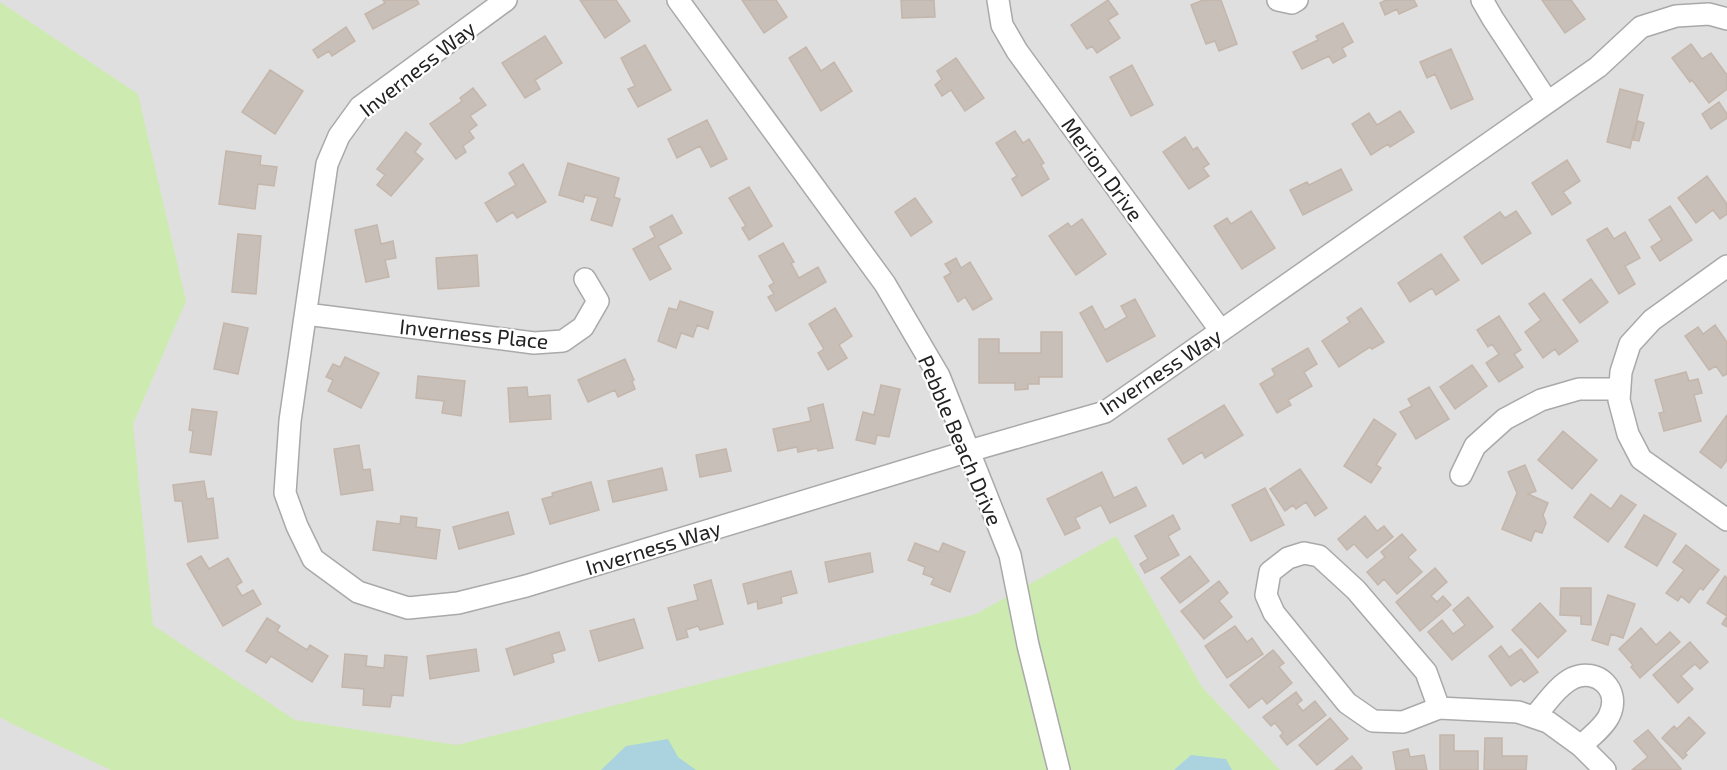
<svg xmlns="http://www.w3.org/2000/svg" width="1727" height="770" font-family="'Exo 2',sans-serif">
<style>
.residential{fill:#e0dfdf}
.grass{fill:#cdebb0}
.water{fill:#aad3df}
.building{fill:#c7bfb8;stroke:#c4b6ab;stroke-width:1.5}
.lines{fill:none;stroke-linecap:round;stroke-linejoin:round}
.minor-casing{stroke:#a9a9a9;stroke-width:24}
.minor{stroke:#fff;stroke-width:21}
.labels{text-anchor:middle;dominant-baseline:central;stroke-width:4.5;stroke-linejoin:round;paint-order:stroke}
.street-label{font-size:21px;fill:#222;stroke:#fff}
</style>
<rect width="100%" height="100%" fill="#f2efe9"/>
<path class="residential" d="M0,0H1727V770H0Z"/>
<path class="grass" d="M0,2L138,94L186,301L133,424L153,625L295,720L457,745L976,614L1116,536L1202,687L1280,770H111L12,724L0,717Z"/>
<path class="water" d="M668,739L678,757L696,770H601L626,746Z
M1191,755L1226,759L1232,770H1174Z"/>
<path class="building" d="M383,0H417L419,4L373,29L365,14L385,3Z
M580,0H616L630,21L605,38Z
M742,0H776L787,17L764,33Z
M901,0H934L935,17L902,18Z
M1108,0L1118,14L1108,20L1120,38L1097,53L1092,46L1087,49L1071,25Z
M1203,0H1221L1237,44L1219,51L1215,41L1206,44L1191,5Z
M1386,0H1414L1417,6L1399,14L1397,9L1385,15L1380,3Z
M1542,0H1571L1585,19L1565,33Z
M1343,23L1353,42L1342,48L1346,56L1333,63L1329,56L1302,69L1293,52L1318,40L1316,36Z
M346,27L355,41L332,56L329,51L318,58L313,50Z
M545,36L562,63L535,80L540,89L525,98L502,63Z
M1691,44L1702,59L1711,53L1727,75V89L1709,103L1692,80L1690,82L1672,58Z
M645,45L671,90L638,107L628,89L635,86L621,58Z
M806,47L821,71L834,62L852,91L821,111L789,58Z
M1451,49L1473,99L1451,109L1435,74L1427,78L1420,62Z
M956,58L984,98L965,111L951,90L942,96L935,85L942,79L937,71Z
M1132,65L1153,105L1131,116L1110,77Z
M270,70L303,91L275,134L242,112Z
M473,88L486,105L470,116L477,125L469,131L474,138L463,146L466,152L456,159L430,124L462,101L460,98Z
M1620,89L1643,95L1630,148L1607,142Z
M1719,102L1727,114V118L1711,129L1702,114Z
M1400,111L1414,132L1390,147L1388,144L1371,155L1352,124L1369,113L1377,125Z
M707,120L727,159L711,167L700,146L677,158L668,139Z
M1638,121L1644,123L1639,141L1633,140Z
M1015,131L1023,143L1029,139L1044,163L1041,165L1049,179L1022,196L1012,179L1017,176L996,143Z
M406,132L421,144L415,152L423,159L391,196L377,185L385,175L377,169Z
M1185,137L1193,150L1197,147L1209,164L1203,168L1209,176L1189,189L1163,152Z
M226,151L261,156L260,165L277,167L274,186L258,184L255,209L219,204Z
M1567,160L1580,181L1563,192L1571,203L1552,215L1532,183Z
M568,163L619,178L614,197L620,199L612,226L591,220L598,198L585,195L583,202L559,195Z
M523,164L546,202L517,218L513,212L497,222L485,203L516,185L509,173Z
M1341,169L1352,190L1303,215L1290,190L1307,182L1309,185Z
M1707,176L1727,204V214L1720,219L1713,210L1696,223L1678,198Z
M749,187L772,226L749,240L742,228L746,226L729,198Z
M915,198L932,222L911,236L895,212Z
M1670,206L1692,240L1660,261L1651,247L1662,240L1649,220Z
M1251,211L1275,248L1242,269L1214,226L1227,218L1231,224Z
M1516,211L1531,233L1482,264L1464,237L1500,212L1505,218Z
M672,215L682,233L658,246L671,269L650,280L633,249L655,237L650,227Z
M1082,219L1106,254L1076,275L1049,236L1068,223L1071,227Z
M377,225L381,244L393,241L396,258L385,260L389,277L366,282L355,230Z
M1607,228L1614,239L1625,232L1640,258L1625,266L1635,284L1619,294L1587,240Z
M238,234L261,236L256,294L232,292Z
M783,243L794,262L791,263L799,278L818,267L826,282L776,311L768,297L774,294L769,286L774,283L759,256Z
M1441,254L1459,280L1436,295L1432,288L1410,302L1398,283Z
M477,255L479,286L438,289L436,258Z
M956,258L961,268L970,262L992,299L973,310L965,297L958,302L944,277L951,273L945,264Z
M1591,279L1608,302L1580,323L1563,300Z
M1544,293L1578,341L1559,355L1555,349L1543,358L1525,332L1541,320L1529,304Z
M1135,299L1155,336L1107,362L1080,313L1092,306L1105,330L1127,317L1121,306Z
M680,301L713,312L708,329L697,325L693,337L681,333L676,348L658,341L669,308L677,310Z
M835,308L852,336L839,345L847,358L828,370L818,353L824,349L809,324Z
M1361,308L1384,342L1372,349L1370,347L1339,367L1322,341L1350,322L1347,318Z
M1499,316L1521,350L1514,354L1523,367L1499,382L1486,363L1499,354L1492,344L1488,347L1477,330Z
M224,323L248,328L238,374L214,369Z
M1715,325L1727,342V374L1723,376L1716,366L1709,370L1685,336L1698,327L1703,334Z
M1041,332H1062V377H1039V384H1028V389L1015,390V383H979V339H999V353H1041Z
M1308,348L1317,364L1304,372L1312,386L1288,400L1291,405L1277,413L1260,384L1275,375L1272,369Z
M345,357L379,373L361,408L328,391L333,380L326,377L333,364L340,367Z
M625,359L634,380L632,381L635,389L618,397L615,390L588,402L578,380Z
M1472,365L1487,386L1455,409L1440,387Z
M1686,372L1689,381L1698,379L1702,393L1694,395L1701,421L1664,431L1659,413L1664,412L1655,380Z
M418,376L465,381L461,416L442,413L444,401L416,398Z
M881,385L900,389L889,437L877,435L875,444L856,440L863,412L874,415Z
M527,387L528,397L550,395L551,419L510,422L508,388Z
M1429,387L1449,419L1416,439L1400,412L1412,406L1408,399Z
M823,404L833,448L818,451L817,448L798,452L797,447L778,451L773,429L811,421L808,408Z
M1224,405L1243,435L1205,458L1202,452L1183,464L1168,439Z
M192,409L217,412L211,455L190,452L193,431L189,430Z
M1727,415V460L1721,468L1700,452Z
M1374,419L1396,434L1376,465L1381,468L1371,483L1344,466Z
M1563,431L1597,460L1572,489L1538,460Z
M359,445L363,470L370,469L373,490L341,495L334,449Z
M726,449L731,471L700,477L696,455Z
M1525,465L1536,491L1528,494L1548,503L1543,515L1546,523L1542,533L1535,531L1531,541L1502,529L1517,493L1508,472Z
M662,468L667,490L613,502L608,481Z
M1300,469L1327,508L1315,516L1306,502L1296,509L1293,505L1285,511L1270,489Z
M1102,472L1114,498L1136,487L1146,506L1110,523L1101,505L1075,518L1080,528L1065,535L1047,499Z
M204,481L207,499L213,498L218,538L188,542L182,501H175L173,485Z
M591,482L599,510L550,524L542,499L553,496L552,493Z
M1265,488L1284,525L1251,541L1232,505Z
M1591,494L1611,509L1621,495L1636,505L1608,542L1574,517Z
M508,512L514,534L459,549L453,527Z
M1173,515L1180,529L1168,536L1179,555L1145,573L1140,564L1148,559L1135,536Z
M1644,515L1676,534L1657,566L1625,547Z
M401,516L417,518L416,527L440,530L436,559L373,550L377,521L400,524Z
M1365,516L1377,531L1384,526L1393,537L1367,558L1354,544L1347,550L1338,539Z
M1402,534L1416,550L1408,557L1422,572L1397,594L1384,579L1378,585L1367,572L1385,557L1381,552Z
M915,543L939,552L943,543L965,552L950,592L931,584L934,578L923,574L925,567L908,560Z
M1686,545L1719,570L1703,590L1700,588L1689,603L1681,596L1678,601L1666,593L1684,570L1673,562Z
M870,553L873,572L829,582L825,562Z
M201,556L209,569L228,558L242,582L236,586L242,596L253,590L261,604L223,626L187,564Z
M1190,556L1209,581L1180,603L1161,578Z
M1435,568L1447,582L1431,596L1437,602L1443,596L1451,605L1420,631L1396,602Z
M791,571L797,593L781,597L782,603L758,609L757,601L748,604L743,584Z
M1725,576L1727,578V627L1722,624L1727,616L1707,603Z
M711,580L723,624L700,630L698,626L686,630L688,637L677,640L668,608L698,600L694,585Z
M1219,581L1228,593L1219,601L1232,617L1204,639L1181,611Z
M1561,588H1591V625L1581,624V616L1560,615Z
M1608,595L1635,604L1623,638L1611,634L1608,645L1592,640Z
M1468,597L1493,627L1452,660L1428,632L1442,620L1453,634L1465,625L1453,610Z
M1540,603L1566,631L1538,658L1512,630Z
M267,618L280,626L277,631L307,650L310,645L328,656L312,682L271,656L266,663L246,651Z
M634,619L643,648L599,661L590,631Z
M1235,626L1247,642L1252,638L1263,654L1227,678L1205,646Z
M1641,628L1656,645L1670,632L1680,642L1640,678L1631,667L1633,665L1619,649Z
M559,632L565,650L552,654L554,662L514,675L506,649Z
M1690,642L1708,662L1700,669L1695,664L1681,676L1693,689L1678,703L1653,675Z
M1501,646L1509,657L1521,649L1538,672L1524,682L1521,679L1511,686L1489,656Z
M476,649L479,671L430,679L427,656Z
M1273,650L1284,663L1279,667L1292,683L1267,704L1262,698L1249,708L1230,685Z
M345,654L367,656L366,666L384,668L385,655L407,657L403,696L392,695L390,707L363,705L364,689L342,687Z
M1296,692L1302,700L1297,704L1303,711L1315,701L1326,715L1287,745L1280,736L1283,733L1275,723L1271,726L1263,717Z
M1689,717L1705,733L1685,753L1687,755L1683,759L1662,738L1674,726L1677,729Z
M1330,718L1348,739L1317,765L1299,745Z
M1648,730L1681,769L1679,770H1632L1648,757L1634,741Z
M1440,735H1454V751H1478V770H1440Z
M1485,738H1502V756H1527L1526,770H1484Z
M1408,749L1410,757L1424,755L1427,770H1396L1393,752Z
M1352,756L1362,768L1360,770H1335Z"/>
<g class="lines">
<defs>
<path id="minor" d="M506,0L360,107L339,136L327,164L290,421L285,493L297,526L313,559L358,592L408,608L458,603L526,586L969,451L1105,412L1598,67L1641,27L1676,16L1709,14L1727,19
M678,0L885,284L939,376L1010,555L1028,645L1059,770
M998,0L1002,25L1017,51L1221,331
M1278,0L1292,3L1297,0
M1482,0L1493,19L1547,101
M1727,266L1652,320L1630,344L1621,372L1619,400L1628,434L1641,459L1727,520
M306,314L534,343L563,341L583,327L598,301L585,279
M1461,475L1475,446L1505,419L1541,400L1579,389H1620
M1439,708L1426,672L1356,590L1319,556L1304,553L1288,558L1270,572L1266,595L1274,613L1347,703L1373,721L1403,722L1439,708L1518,712L1548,722L1581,746L1605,770
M1534,717C1546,704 1557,686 1573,678C1597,667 1622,690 1609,716C1604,727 1589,738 1581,746"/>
</defs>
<use href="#minor" class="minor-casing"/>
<use href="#minor" class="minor"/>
</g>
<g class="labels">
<g class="street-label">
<text transform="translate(417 68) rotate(-38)">Inverness Way</text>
<text transform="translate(1103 169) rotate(54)">Merion Drive</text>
<text transform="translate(474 333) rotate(6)">Inverness Place</text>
<text transform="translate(1160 371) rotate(-33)">Inverness Way</text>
<text transform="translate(961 440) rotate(67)">Pebble Beach Drive</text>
<text transform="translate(653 547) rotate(-17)">Inverness Way</text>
</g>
</g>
</svg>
